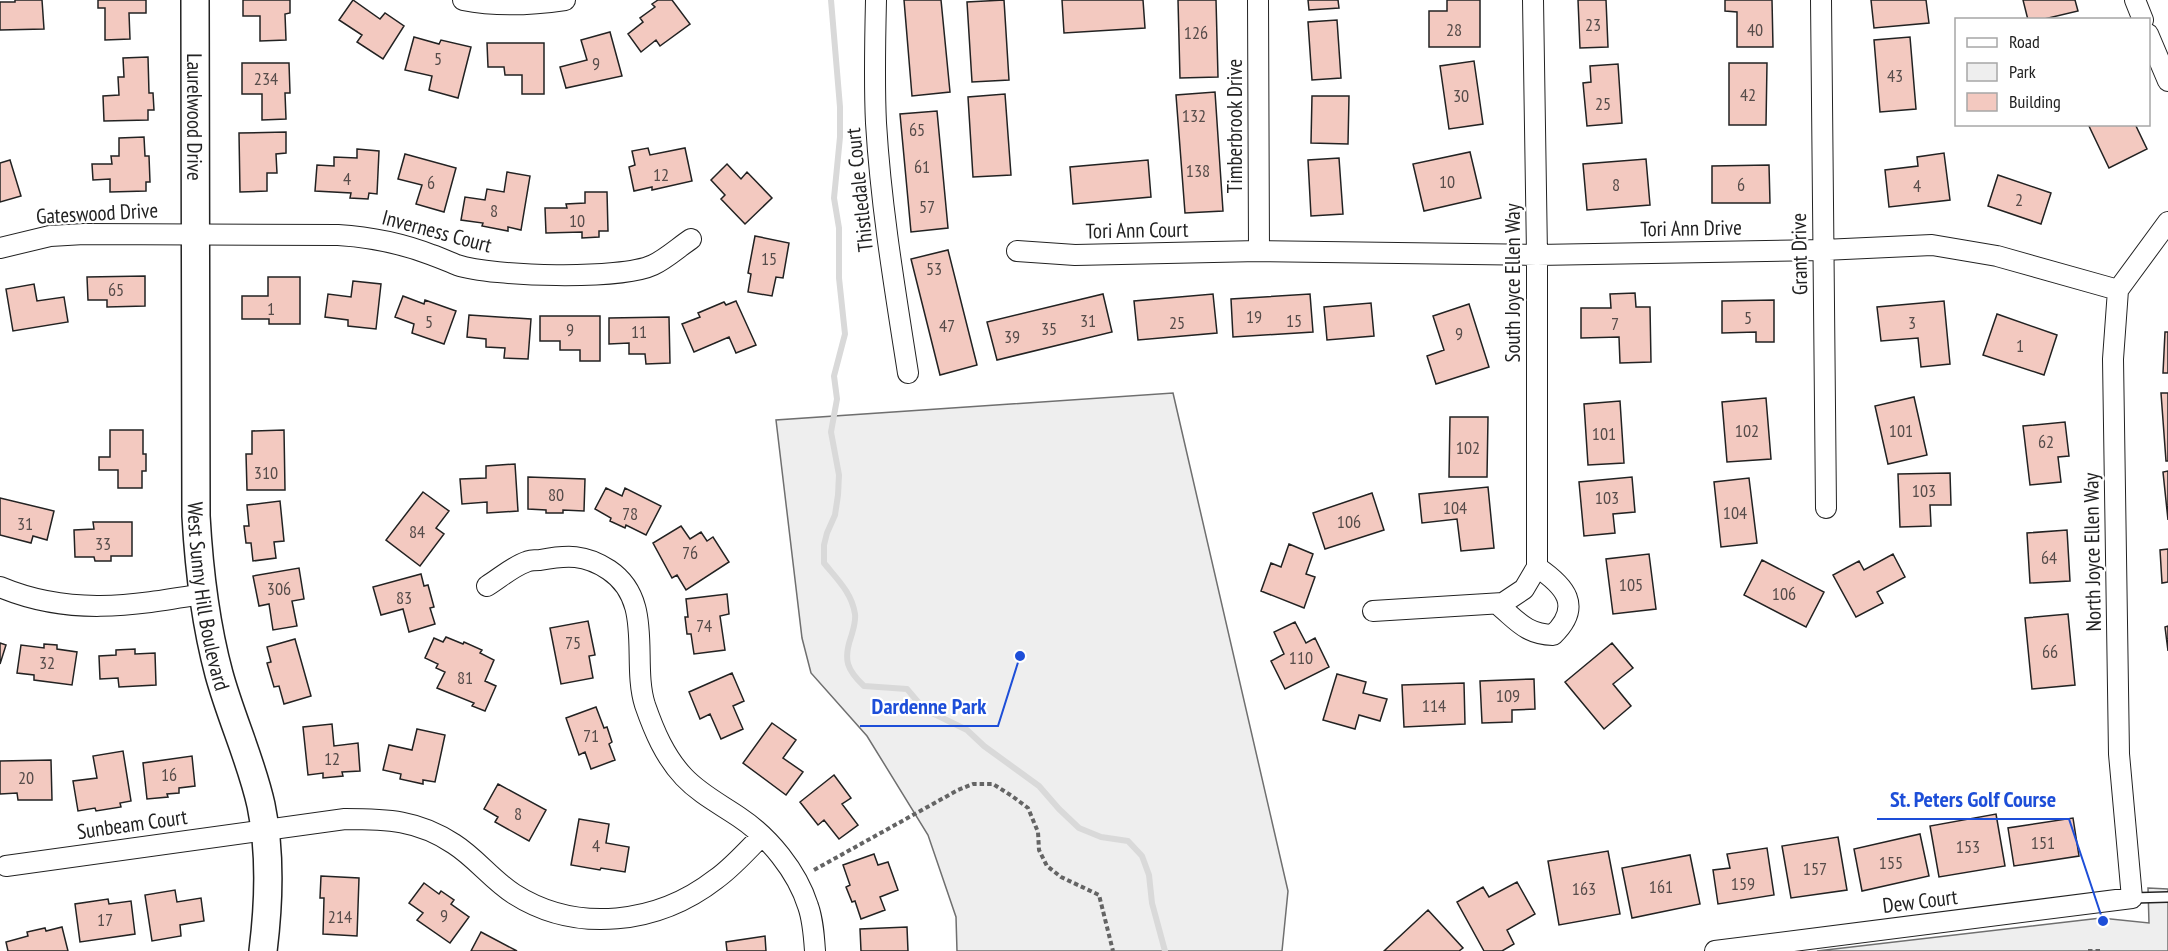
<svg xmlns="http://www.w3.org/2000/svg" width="2168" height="951" font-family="'PT Sans Narrow',sans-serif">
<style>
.green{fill:#eee;stroke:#6f6f6f;stroke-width:1.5}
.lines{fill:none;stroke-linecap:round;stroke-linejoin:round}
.stream{stroke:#d9d9d9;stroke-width:6}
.building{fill:#f3c9c0;stroke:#222;stroke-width:1.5}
.lane-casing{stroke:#222;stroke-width:12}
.street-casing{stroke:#222;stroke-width:22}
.secondary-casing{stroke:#222;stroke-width:30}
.path{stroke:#646464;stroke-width:4;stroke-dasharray:4.5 3;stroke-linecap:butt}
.lane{stroke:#fff;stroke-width:9}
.street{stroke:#fff;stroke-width:20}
.secondary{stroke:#fff;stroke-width:27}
.labels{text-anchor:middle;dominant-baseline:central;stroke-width:4.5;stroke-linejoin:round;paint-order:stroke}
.number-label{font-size:18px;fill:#564c4a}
.street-label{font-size:21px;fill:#222;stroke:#fff}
.leader{fill:none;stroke:#1d4ed8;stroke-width:2}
.callout-dot{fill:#1d4ed8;stroke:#fff;stroke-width:2}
.callout-label{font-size:22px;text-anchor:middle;font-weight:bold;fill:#1d4ed8;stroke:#fff;stroke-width:4.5;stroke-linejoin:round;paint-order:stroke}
</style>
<rect width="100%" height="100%" fill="#fff"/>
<path class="green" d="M1173,393L1288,891L1282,951H957L956,917L928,835L867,736L811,673L802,638L776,420Z
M2148,888L2168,889V951H1817L2101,918L2149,923Z"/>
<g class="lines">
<path class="stream" d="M831,0L840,107V137L834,198L839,228V278L845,334L834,376L837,399L831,432L839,475L838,495L835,515L827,533L824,545V563C837,579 852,593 855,614C856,622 853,630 851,637C843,660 847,670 864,686L907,689L924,709L967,730L984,746L1039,786L1059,809L1079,828L1101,837L1128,841L1142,856L1149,875L1152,903L1165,951"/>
</g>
<path class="building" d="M15,0H42L44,29L0,30V2H15Z
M98,0H146V13H129L130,39L105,40V8H98Z
M243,0H290V13L285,14L286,40L260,41V16H243Z
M353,0L380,19L385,13L404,26L383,59L357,42L362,35L339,20Z
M658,0H672L690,24L660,46L656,40L641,52L628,34L643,22L640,18L655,7L652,4Z
M904,0H941L950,92L912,96Z
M1004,0L1009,80L972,82L967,2Z
M1062,0H1143L1145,28L1064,33Z
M1178,0H1216L1218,77L1180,78Z
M1308,0H1338L1339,8L1309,10Z
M1447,0H1480V47H1429V11H1447Z
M1578,0H1606L1608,47L1580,48Z
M1725,0H1772L1773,47H1737V12L1725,11Z
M1871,0H1926L1929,23L1874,28Z
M2023,0H2075L2078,11L2040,20H2028Z
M1337,20L1341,78L1312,80L1308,22Z
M610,32L622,76L566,88L560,67L587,60L581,40Z
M414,37L439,44L441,40L471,47L458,98L429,90L432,76L405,70Z
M1910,37L1916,109L1880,112L1874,40Z
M487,43H544V94H522V75H505L504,67H488Z
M148,57L149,93H153L154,110H148V120L104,121L103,96L119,95L118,77H124L123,58Z
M1474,61L1483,124L1449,129L1440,66Z
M242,63H289L290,93H285L286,119L262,120V94H242Z
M1729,63H1767L1766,125H1729Z
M1618,64L1622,123L1587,126L1583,83L1591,82L1590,66Z
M1215,92L1223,211L1185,213L1176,95Z
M1005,94L1011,175L973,177L968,97Z
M1312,96H1349L1348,144L1311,143Z
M937,111L948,228L911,232L900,114Z
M2088,124H2135L2147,149L2109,168Z
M286,132V153L276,154L277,173H267V191L240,192L239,133Z
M144,137L145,156H149L150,182H146V191L110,192V179L93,180L92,164H112L111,156H119V138Z
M648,148L650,155L685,148L692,181L652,190V187L634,191L629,167L635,165L632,151Z
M357,149L379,151L377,194L369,193L368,199L350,198L351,193L315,191L317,165L334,166V157L357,158Z
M1470,152L1481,198L1424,211L1413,164Z
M1944,153L1950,200L1889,207L1885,170L1918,166L1917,157Z
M405,154L456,168L444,212L416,204L422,185L398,179Z
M1339,158L1343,214L1311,216L1308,160Z
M1646,159L1650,205L1587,210L1583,164Z
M10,160L21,196L0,202V163Z
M1148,160L1151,197L1073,204L1070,167Z
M727,164L741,179L747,172L772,198L745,224L721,199L725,195L711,180Z
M1769,165L1770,203H1712V166Z
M507,172L530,176L521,230L508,227V231L482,226L483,223L461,220L465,197L485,200L487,189L504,192Z
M1998,175L2051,193L2041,224L1988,206Z
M585,192H607L608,231H599V237L582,238V232L546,233L545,208H567L566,204L585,203Z
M755,236L789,243L783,278L776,277L772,296L748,292L751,274L748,273Z
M948,250L977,365L940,375L911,259Z
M145,276V306L107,307V300H88L87,277Z
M268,277H300V324H269V319H242V296H268Z
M353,281L381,284L376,329L348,326V320L325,317L328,294L351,297Z
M34,284L37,301L64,297L68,322L13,331L6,289Z
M1635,293L1636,307H1650L1651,362L1620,363L1619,337L1581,338V308H1611L1610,294Z
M1103,294L1112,332L997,360L987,322Z
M1213,294L1217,333L1138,340L1134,301Z
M1310,294L1313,332L1233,337L1231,299Z
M403,296L424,304L425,300L456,311L444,344L412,333L414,324L395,317Z
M1774,300V342H1756V332L1722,333V301Z
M736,301L756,345L736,353L729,337L694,352L682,324L700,317L698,313L724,302L726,305Z
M1944,301L1950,364L1921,367L1918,338L1881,341L1877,307Z
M1371,303L1374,336L1327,340L1324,307Z
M1469,304L1489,367L1436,384L1427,356L1444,350L1433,316Z
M1997,314L2057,335L2044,375L1983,355Z
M469,315L531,319L528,359L504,358L505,348L486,347V339L467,337Z
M540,316H600V361H580V350H560V341H540Z
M669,317L670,363L646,364L645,354H629V343L609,344V318Z
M2165,332H2168V373H2163Z
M2161,393H2168V461H2166Z
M1914,397L1927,455L1888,464L1875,406Z
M1766,398L1771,459L1727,462L1722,402Z
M1620,401L1624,463L1588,465L1584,404Z
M1450,417H1488L1487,477H1449Z
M2065,422L2069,456L2058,457L2061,482L2030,485L2023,426Z
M110,430H143V454H146V471H142V488H118V470H99V457H110Z
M284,430L285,490H247L246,454H252V431Z
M515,464L518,511L487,513V502L462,504L460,479L486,478V466Z
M2168,471V520L2163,472Z
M1950,473L1951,505H1930L1931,526L1900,527L1898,474Z
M528,477L585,479L584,511L563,510V513H546V510L528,509Z
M1632,477L1635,512L1613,514L1615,533L1584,536L1579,482Z
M1749,478L1757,543L1721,547L1714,482Z
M1488,487L1494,548L1461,551L1457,519L1422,523L1419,494Z
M606,488L622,496L625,488L661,506L646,535L626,525L625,528L610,521L611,518L595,509Z
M423,492L449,511L436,528L444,534L420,566L386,540Z
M1372,493L1384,530L1325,549L1313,513Z
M0,498L54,511L47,540L33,536L31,543L0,535Z
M280,501L284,541L274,542L276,558L253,561L251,543H246L244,526H249L247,505Z
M93,522H132V556H111V561H95L94,557H75L74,530L94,529Z
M681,526L690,539L701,532L707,541L713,537L729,562L686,590L677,575L672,578L653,543Z
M2067,530L2070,581L2030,583L2027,533Z
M1289,544L1313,554L1306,574L1315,577L1304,608L1261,591L1271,563L1281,567Z
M2168,549V582L2162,583L2160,550Z
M1649,554L1656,609L1613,614L1606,559Z
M1893,554L1905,577L1877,592L1883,603L1856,617L1833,575L1859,561L1864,570Z
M1762,560L1824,592L1806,627L1744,595Z
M299,568L304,599L292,601L297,626L273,630L269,604L259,606L253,576Z
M421,574L424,586L428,585L434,607L430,608L435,624L409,632L403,609L381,615L373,587Z
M727,594L729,614L720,616L725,650L694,654L691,634H687L685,617H688L686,599Z
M2068,614L2075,685L2032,689L2025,618Z
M588,621L595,655L589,656L593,678L561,684L550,628Z
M1295,622L1306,643L1315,638L1329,667L1285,689L1271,661L1284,654L1274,632Z
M2168,626V651L2165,627Z
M446,637L463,644L464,642L482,650L480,653L494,660L485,681L496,686L485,711L472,706L474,703L437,688L445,672L436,668L438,664L425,658L434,638L443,642Z
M295,639L311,696L284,704L279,686L274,687L267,663L271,662L267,647Z
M0,643L6,645L0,664Z
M1612,643L1633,668L1613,684L1631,706L1604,729L1565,682Z
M44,644L57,645V649L77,652L72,685L34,680V675L17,673L21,645L44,648Z
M135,649V654L155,653L156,685L119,687L118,678L100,679L99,656L116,655V650Z
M732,673L744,701L733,706L743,729L721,739L710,714L700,719L689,692Z
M1337,674L1366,682L1363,693L1387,699L1380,721L1359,715L1355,729L1323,720Z
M1534,679L1535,709L1512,710V722L1482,723L1480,681Z
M1464,683L1465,724L1404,727L1402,685Z
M596,707L604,728L607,727L612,742L609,744L615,760L591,769L585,752L579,755L566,718Z
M772,723L796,740L783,758L803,772L786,795L743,763Z
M332,724L334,746L358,743L360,771L342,772L343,776L323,778V773L308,775L303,727Z
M417,729L445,735L435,782L423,780V784L400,779L401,774L383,770L389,745L412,750Z
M123,751L131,801L120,803L121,807L96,811L95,808L78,811L73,781L97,778L93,756Z
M192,756L195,786L179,788V793L167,794L168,797L147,799L143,763Z
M51,760L52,800H18L17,793L0,794V761Z
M834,775L851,798L842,804L858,825L839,839L824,820L818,825L800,802Z
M498,784L546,810L529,841L495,822L498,817L484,809Z
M1996,814L2005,866L1939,877L1930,826Z
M2073,818L2079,856L2014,866L2008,828Z
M579,819L609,824L606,843L629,847L625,872L601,868L600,870L571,865Z
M1920,834L1929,876L1862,891L1854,849Z
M1838,837L1847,890L1791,898L1782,846Z
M1767,848L1774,895L1718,904L1713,870L1730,868L1727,854Z
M1608,851L1620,914L1559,925L1548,861Z
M874,854L878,865L888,862L898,890L880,897L885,910L861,919L855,901L852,902L846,887L850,885L843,865Z
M1690,855L1700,904L1632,918L1622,868Z
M321,876L359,878L357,936L323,934L324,898H320Z
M1517,882L1535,914L1507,930L1514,944L1502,951H1484L1457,902L1483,887L1489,897Z
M424,883L439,894L441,891L454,900L451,904L469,917L450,943L417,920L423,913L409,903Z
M175,890L177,902L201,898L204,921L180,925L181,936L152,941L145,895Z
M108,899L109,904L131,901L135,934L80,942L75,904Z
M1428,910L1463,948L1459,951H1384Z
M62,927L68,951H8L6,942L28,936L27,932L45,928L46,931Z
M907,927L908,951H861L860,929Z
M481,932L517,951H471Z
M765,936L766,951H727L726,942Z"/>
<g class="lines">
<defs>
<path id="lane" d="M2132,898L2168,897"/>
<path id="street" d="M463,0C498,7 531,5 565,0
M876,0C875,41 874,82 876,123C881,207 895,290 908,373
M1258,0L1259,251
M1821,0L1826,508
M2135,0L2143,20
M2148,34L2168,81
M0,248L50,236L84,234L338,235C371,237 401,243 432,255C441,258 449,262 457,265C493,277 621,280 653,265C666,259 679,247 691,239
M1017,251L1075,255L1259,251L1537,255L1823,250L1932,245L1997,256L2118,290
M487,586C500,578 512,567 526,562C530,560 535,560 540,560C567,555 585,554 609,570C655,601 631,661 645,705C654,731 665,757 684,777C700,794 720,804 739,817C769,837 797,871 808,906C813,920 814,936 815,951
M0,587C69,616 131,606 202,594
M1497,604C1517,620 1525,634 1553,635C1583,606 1565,586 1537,567
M1373,611L1503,603L1524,589L1537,567V255L1533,0
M6,866L345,819C387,819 418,820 454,844C476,858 492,880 514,894C577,934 658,924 716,879C733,867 747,850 762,836
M1715,951L2132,898L2119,754L2113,359L2118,290L2168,222"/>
<g id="secondary">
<path id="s1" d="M195,0L196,516C199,569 205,622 219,674C231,718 251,760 261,805C271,853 269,903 263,951"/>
</g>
</defs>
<use href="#lane" class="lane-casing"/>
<use href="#street" class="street-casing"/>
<use href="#secondary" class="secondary-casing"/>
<path class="path" d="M814,870L958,790L973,784H993L1012,796L1028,808L1038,832L1039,850L1047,866L1061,877L1099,895L1113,951
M2088,951H2101"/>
<use href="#lane" class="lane"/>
<use href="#street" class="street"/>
<use href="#secondary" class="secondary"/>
</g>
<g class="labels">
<g class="number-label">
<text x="1593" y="24">23</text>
<text x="1454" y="29">28</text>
<text x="1755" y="29">40</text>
<text x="1196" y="32">126</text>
<text x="438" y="58">5</text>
<text x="596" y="63">9</text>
<text x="1895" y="75">43</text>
<text x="266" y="78">234</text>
<text x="1748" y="94">42</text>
<text x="1461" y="95">30</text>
<text x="1603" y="103">25</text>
<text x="1194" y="115">132</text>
<text x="917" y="129">65</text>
<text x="922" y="166">61</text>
<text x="1198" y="170">138</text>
<text x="661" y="174">12</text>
<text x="347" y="178">4</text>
<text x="1447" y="181">10</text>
<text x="431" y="182">6</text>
<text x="1616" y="184">8</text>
<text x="1741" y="184">6</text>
<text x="1917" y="185">4</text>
<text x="2019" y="199">2</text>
<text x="927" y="206">57</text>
<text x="494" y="210">8</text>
<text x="577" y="220">10</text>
<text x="769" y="258">15</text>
<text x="934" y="268">53</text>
<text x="116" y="289">65</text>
<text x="271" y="308">1</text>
<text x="1254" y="316">19</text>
<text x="1748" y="317">5</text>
<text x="1088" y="320">31</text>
<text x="1294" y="320">15</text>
<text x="429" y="321">5</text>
<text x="1177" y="322">25</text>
<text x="1912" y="322">3</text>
<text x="1615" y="323">7</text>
<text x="947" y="325">47</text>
<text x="1049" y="328">35</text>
<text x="570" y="329">9</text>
<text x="639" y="331">11</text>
<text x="1459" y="333">9</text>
<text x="1012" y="336">39</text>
<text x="2020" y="345">1</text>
<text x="1747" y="430">102</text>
<text x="1901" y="430">101</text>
<text x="1604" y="433">101</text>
<text x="2046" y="441">62</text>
<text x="1468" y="447">102</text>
<text x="266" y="472">310</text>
<text x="1924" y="490">103</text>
<text x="556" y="494">80</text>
<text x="1607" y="497">103</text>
<text x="1455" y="507">104</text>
<text x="1735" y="512">104</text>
<text x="630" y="513">78</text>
<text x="1349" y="521">106</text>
<text x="25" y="523">31</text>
<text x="417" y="531">84</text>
<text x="103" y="543">33</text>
<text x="690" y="552">76</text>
<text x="2049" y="557">64</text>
<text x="1631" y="584">105</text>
<text x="279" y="588">306</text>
<text x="1784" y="593">106</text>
<text x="404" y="597">83</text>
<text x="704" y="625">74</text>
<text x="573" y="642">75</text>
<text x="2050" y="651">66</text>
<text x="1301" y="657">110</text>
<text x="47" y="662">32</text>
<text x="465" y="677">81</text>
<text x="1508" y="695">109</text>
<text x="1434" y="705">114</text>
<text x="591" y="735">71</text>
<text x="332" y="758">12</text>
<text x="169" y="774">16</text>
<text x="26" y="777">20</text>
<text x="518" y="813">8</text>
<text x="2043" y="842">151</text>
<text x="596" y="845">4</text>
<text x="1968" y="846">153</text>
<text x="1891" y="862">155</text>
<text x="1815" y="868">157</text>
<text x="1743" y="883">159</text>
<text x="1661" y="886">161</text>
<text x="1584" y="888">163</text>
<text x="444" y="915">9</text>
<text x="340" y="916">214</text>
<text x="105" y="919">17</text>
</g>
<g class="street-label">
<text stroke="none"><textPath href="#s1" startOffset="117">Laurelwood Drive</textPath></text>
<text transform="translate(1234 126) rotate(-90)">Timberbrook Drive</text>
<text transform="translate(859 190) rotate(-96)">Thistledale Court</text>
<text transform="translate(97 213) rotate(-3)">Gateswood Drive</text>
<text transform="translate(1691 228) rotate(-1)">Tori Ann Drive</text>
<text transform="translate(1137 230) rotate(-1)">Tori Ann Court</text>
<text transform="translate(437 231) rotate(15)">Inverness Court</text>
<text transform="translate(1799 254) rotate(-91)">Grant Drive</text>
<text transform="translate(1512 283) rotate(-90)">South Joyce Ellen Way</text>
<text transform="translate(2092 552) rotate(-91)">North Joyce Ellen Way</text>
<text stroke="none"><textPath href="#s1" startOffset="597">West Sunny Hill Boulevard</textPath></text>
<text transform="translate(132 824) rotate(-8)">Sunbeam Court</text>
<text transform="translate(1920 901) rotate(-7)">Dew Court</text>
</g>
</g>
<path class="leader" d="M1020 656L998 726H860M2103 921L2069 819H1877"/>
<g class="callout-dot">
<circle cx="1020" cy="656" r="6"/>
<circle cx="2103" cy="921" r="6"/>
</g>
<g class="callout-label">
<text x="929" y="714">Dardenne Park</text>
<text x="1973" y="807">St. Peters Golf Course</text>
</g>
<rect x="1955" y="18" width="195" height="108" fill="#ffffff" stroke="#a7a7a7" stroke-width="1.5"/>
<rect x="1967" y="38" width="30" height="9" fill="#ffffff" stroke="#a7a7a7" stroke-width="1.5"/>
<text x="2009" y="48" font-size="18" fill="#222222">Road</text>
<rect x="1967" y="63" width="30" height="18" fill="#eeeeee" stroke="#a7a7a7" stroke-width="1.5"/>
<text x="2009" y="78" font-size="18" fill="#222222">Park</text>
<rect x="1967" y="93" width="30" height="18" fill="#f3c9c0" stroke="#a7a7a7" stroke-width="1.5"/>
<text x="2009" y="108" font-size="18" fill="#222222">Building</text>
</svg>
